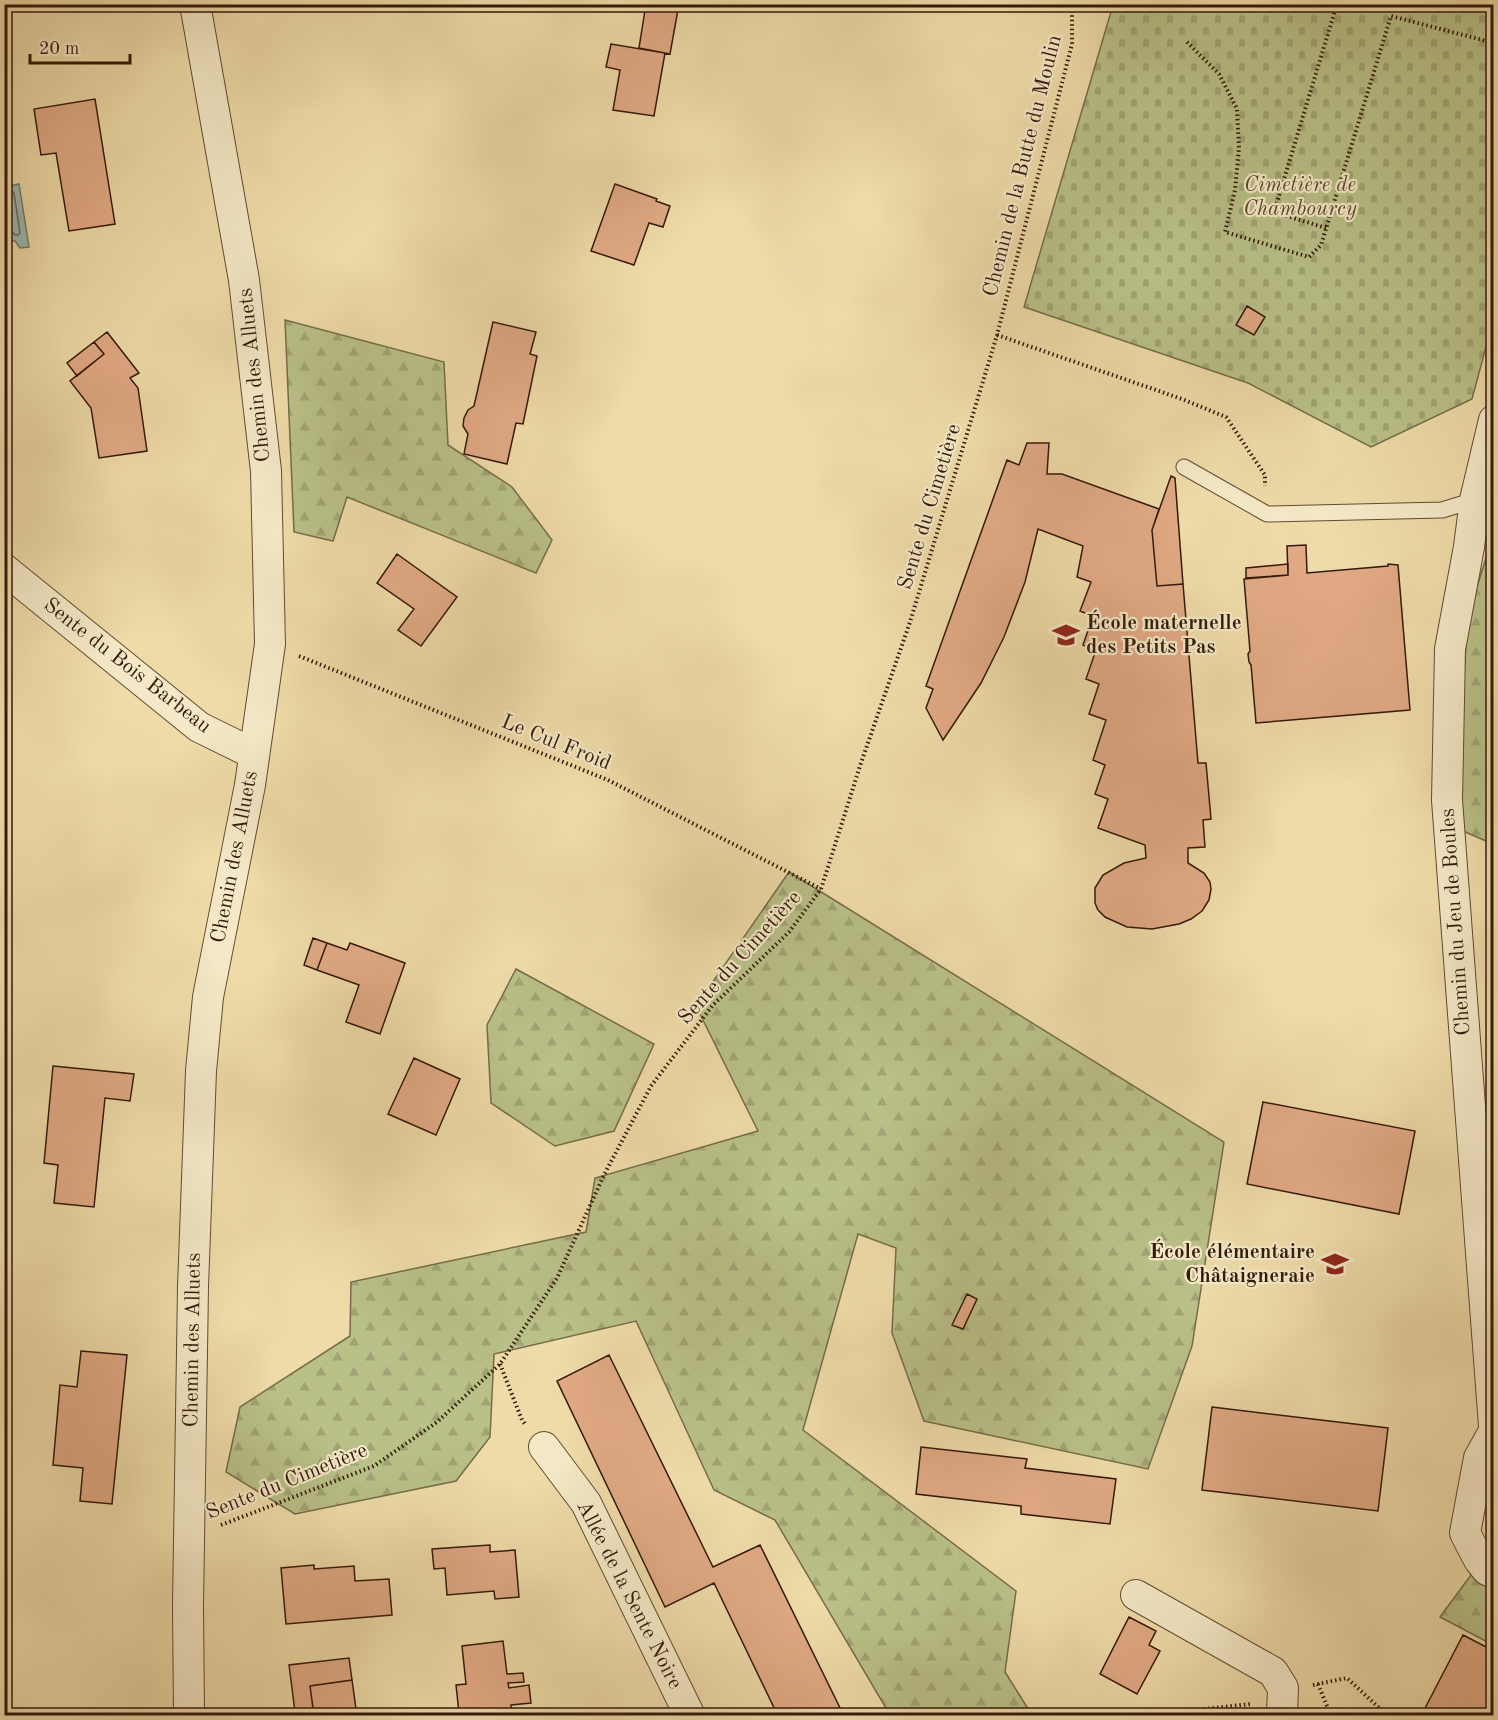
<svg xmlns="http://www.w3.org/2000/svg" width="1498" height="1720" font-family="'Old Standard TT',serif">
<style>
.forest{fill:url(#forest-firs);stroke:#766c4a;stroke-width:1.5}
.cemetery{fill:url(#cemetery-stones);stroke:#766c4a;stroke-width:1.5}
.water{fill:#9cb9b2;stroke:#72796f;stroke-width:1.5}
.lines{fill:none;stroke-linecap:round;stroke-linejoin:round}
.shore{stroke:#68695e;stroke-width:1.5}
.building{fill:#e0a984;stroke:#34190b;stroke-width:1.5}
.service-casing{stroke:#624a32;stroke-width:17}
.minor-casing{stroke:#624a32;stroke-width:32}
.path{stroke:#34190b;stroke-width:4;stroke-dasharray:1.5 3;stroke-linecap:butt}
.service{stroke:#f4e8c6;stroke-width:15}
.minor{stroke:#f4e8c6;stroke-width:30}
.labels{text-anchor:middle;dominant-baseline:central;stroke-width:4.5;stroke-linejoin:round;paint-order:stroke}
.street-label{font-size:21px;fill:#34190b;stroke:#f4e8c6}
.park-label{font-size:21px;font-style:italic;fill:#5c4b30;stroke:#f4e8c6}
.poi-label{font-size:21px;font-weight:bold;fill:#34190b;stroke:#f4e8c6;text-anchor:start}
</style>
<defs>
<pattern id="forest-firs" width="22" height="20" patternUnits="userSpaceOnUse" patternTransform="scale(1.5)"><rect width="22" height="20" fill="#b9c088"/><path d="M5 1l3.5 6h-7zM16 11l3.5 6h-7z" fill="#a0a474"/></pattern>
<pattern id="cemetery-stones" width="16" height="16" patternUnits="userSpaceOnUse" patternTransform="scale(1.5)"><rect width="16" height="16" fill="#b9c088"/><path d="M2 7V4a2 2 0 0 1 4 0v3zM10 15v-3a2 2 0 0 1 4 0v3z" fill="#a0a474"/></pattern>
</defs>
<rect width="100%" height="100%" fill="#eedba8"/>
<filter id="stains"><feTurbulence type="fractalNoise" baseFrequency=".00333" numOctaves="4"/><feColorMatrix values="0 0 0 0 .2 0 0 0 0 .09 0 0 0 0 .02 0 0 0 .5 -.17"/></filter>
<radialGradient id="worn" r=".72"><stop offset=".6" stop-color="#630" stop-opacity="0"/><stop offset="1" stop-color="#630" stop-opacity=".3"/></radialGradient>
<path class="forest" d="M285,320L444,362L448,445L512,487L552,540L536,573L347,497L333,541L294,532Z
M1493,536V844L1454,827L1468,615Z
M789,872L1224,1142L1192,1346L1148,1469L924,1421L892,1333L896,1248L858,1234L803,1430L1016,1591L1005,1672L1032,1715H890L775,1520L714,1490L636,1321L494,1354L490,1437L456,1481L295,1514L226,1472L240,1407L350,1336L351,1282L586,1232L595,1178L758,1131L696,1006Z
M516,969L654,1044L614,1131L555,1146L491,1103L487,1025Z
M1485,1556L1493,1561V1645L1440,1617Z"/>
<path class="cemetery" d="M1113,5H1493V321L1472,399L1371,447L1248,383L1024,307Z"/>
<path class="water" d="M19,184L29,247L20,248L15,241H8L5,209V187Z"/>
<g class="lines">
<path class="shore" d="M4,192L12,191L14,193L20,233L18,235H15L10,229L4,227"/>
</g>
<path class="building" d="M4,4H23V10L4,11Z
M646,4H679L670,54L639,48Z
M611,44L665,53L654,116L613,110L620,70L606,67Z
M95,99L115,224L69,231L56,153L41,155L34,109Z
M615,184L657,199L656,201L670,206L663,227L649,223L634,265L591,251Z
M1247,306L1265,317L1254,335L1236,325Z
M493,322L536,332L530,354L537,356L523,424L516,423L507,464L464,454L468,434L463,426L464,418L468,410L474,406Z
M107,332L139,373L130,378L138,388L147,451L99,458L91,408L70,381L104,354L94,342Z
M94,342L104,354L77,376L67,363Z
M1027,443H1049L1047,474H1062L1159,509L1152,530L1157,586L1183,584L1198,763H1206L1211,819L1203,820L1205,847L1188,848V863L1204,873L1210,882L1211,889L1209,900L1202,911L1191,919L1179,924L1152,929L1127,927L1105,917L1098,910L1095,903V888L1103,875L1124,863L1146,858L1145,845L1098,828L1108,799L1095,794L1105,765L1093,760L1106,720L1089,714L1099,684L1086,679L1096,650L1083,645L1093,616L1080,611L1091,582L1077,577L1083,546L1038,529L1025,582L1004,637L981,683L943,740L926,708L933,689L926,686L1007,460L1019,465Z
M1171,476L1175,478L1183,584L1157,586L1152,530Z
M1306,545L1307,573L1388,566V564L1398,565L1410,710L1256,723L1251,665L1249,662L1248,654L1250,651L1244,579L1288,575L1287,546Z
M397,554L457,597L421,646L398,630L414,609L377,583Z
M1288,564V575L1246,578V568Z
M313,938L327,943L317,970L304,965Z
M327,943L347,950L350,943L405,963L380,1034L346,1022L359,985L317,970Z
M414,1058L460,1079L436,1135L388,1114Z
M53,1066L134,1074L130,1101L105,1098L94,1207L54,1203L58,1165L44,1163Z
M1263,1102L1415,1131L1399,1214L1247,1184Z
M967,1294L977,1299L963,1329L952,1325Z
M81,1351L127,1355L112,1504L80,1501L83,1468L53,1465L60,1385L77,1387Z
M609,1355L713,1567L760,1545L844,1716H778L714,1583L665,1607L557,1381Z
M1212,1407L1388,1428L1378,1511L1202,1490Z
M921,1447L1027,1459L1025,1468L1116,1479L1110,1524L1021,1514V1506L916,1494Z
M490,1545V1552L515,1550L519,1597L495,1599L494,1591L447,1595L445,1568L434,1569L432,1549Z
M314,1565V1569L354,1566L355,1581L389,1579L392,1615L286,1624L281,1568Z
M1129,1617L1156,1631L1149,1645L1160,1651L1137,1694L1100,1674Z
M1463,1635L1494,1651V1716H1421Z
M503,1641L507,1674L523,1673L524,1682L508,1683L509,1688L529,1685L531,1703L511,1705L512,1716H472V1711L459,1713L456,1685L466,1684L462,1646Z
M349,1658L352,1680L310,1686L314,1715L299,1716L295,1712L289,1665Z
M352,1680L357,1716H314L310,1686Z"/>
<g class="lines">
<defs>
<path id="service" d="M1184,467L1267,514L1442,510L1475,500"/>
<path id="minor" d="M1494,420L1475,500L1469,547L1450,649L1447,800L1494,1426
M4,569L199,727L254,754
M1494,1431L1479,1458L1465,1533L1479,1560L1487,1570L1494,1573
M544,1447L586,1503L690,1716
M1136,1595L1273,1672L1283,1688L1282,1716
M189,1716L188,1606L193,1287L201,1071L208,997L250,785L270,644L266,471L244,280L195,4"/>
</defs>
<use href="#service" class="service-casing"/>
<use href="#minor" class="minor-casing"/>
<path class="path" d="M1187,42L1219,74L1237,109L1239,148L1235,190L1225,232L1309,257L1321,245L1391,16L1494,43
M1326,228L1274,212L1337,4
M997,335L1182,399L1226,417L1265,475V486
M299,656L608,780L821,889
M500,1364L522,1420L525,1424
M221,1525L374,1466L437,1422L500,1364L557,1278L604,1175L651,1086L713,1005L789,932L821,889L860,766L910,622L997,335L1072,44V4
M1318,1684L1331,1716
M1313,1685L1347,1678L1388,1716
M1141,1716L1250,1704"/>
<use href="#service" class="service"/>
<use href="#minor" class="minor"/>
</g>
<defs>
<symbol id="school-bare" viewBox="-9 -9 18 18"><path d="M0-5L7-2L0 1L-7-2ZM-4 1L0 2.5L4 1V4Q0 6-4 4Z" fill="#8f2418" stroke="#f4e8c6" stroke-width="2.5" paint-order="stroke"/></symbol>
</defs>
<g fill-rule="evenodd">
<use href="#school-bare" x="1047" y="616" width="38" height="38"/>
<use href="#school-bare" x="1316" y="1245" width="38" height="38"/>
</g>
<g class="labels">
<g class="street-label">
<text transform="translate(1023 166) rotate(-76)">Chemin de la Butte du Moulin</text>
<text transform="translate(255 375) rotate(-96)">Chemin des Alluets</text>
<text transform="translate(930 507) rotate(-73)">Sente du Cimetière</text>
<text transform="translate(127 666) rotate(38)">Sente du Bois Barbeau</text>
<text transform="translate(556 743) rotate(22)">Le Cul Froid</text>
<text transform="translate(235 857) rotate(-79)">Chemin des Alluets</text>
<text transform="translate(1456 922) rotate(-94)">Chemin du Jeu de Boules</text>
<text transform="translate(740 958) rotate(-48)">Sente du Cimetière</text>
<text transform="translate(193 1340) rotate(-89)">Chemin des Alluets</text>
<text transform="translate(287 1482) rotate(-22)">Sente du Cimetière</text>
<text transform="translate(629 1595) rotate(63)">Allée de la Sente Noire</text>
</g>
<g class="park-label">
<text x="1300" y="185">Cimetière de<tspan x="1300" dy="24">Chambourcy</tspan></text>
</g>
<g class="poi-label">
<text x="1086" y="623">École maternelle<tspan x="1086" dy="24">des Petits Pas</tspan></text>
<text x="1315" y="1252" text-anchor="end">École élémentaire<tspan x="1315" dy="24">Châtaigneraie</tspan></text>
</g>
</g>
<rect width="1498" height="1720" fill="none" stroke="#eedba8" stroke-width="24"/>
<rect x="6" y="6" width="1486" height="1708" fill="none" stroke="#34190b" stroke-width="3"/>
<rect x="12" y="12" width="1474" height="1696" fill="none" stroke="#34190b" stroke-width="1.5"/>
<path d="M30 54v9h100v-9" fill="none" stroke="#34190b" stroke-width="3"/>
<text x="39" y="54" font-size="18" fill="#34190b" stroke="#f4e8c6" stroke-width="4.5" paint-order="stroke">20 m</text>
<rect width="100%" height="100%" filter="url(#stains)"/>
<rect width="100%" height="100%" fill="url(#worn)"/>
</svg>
